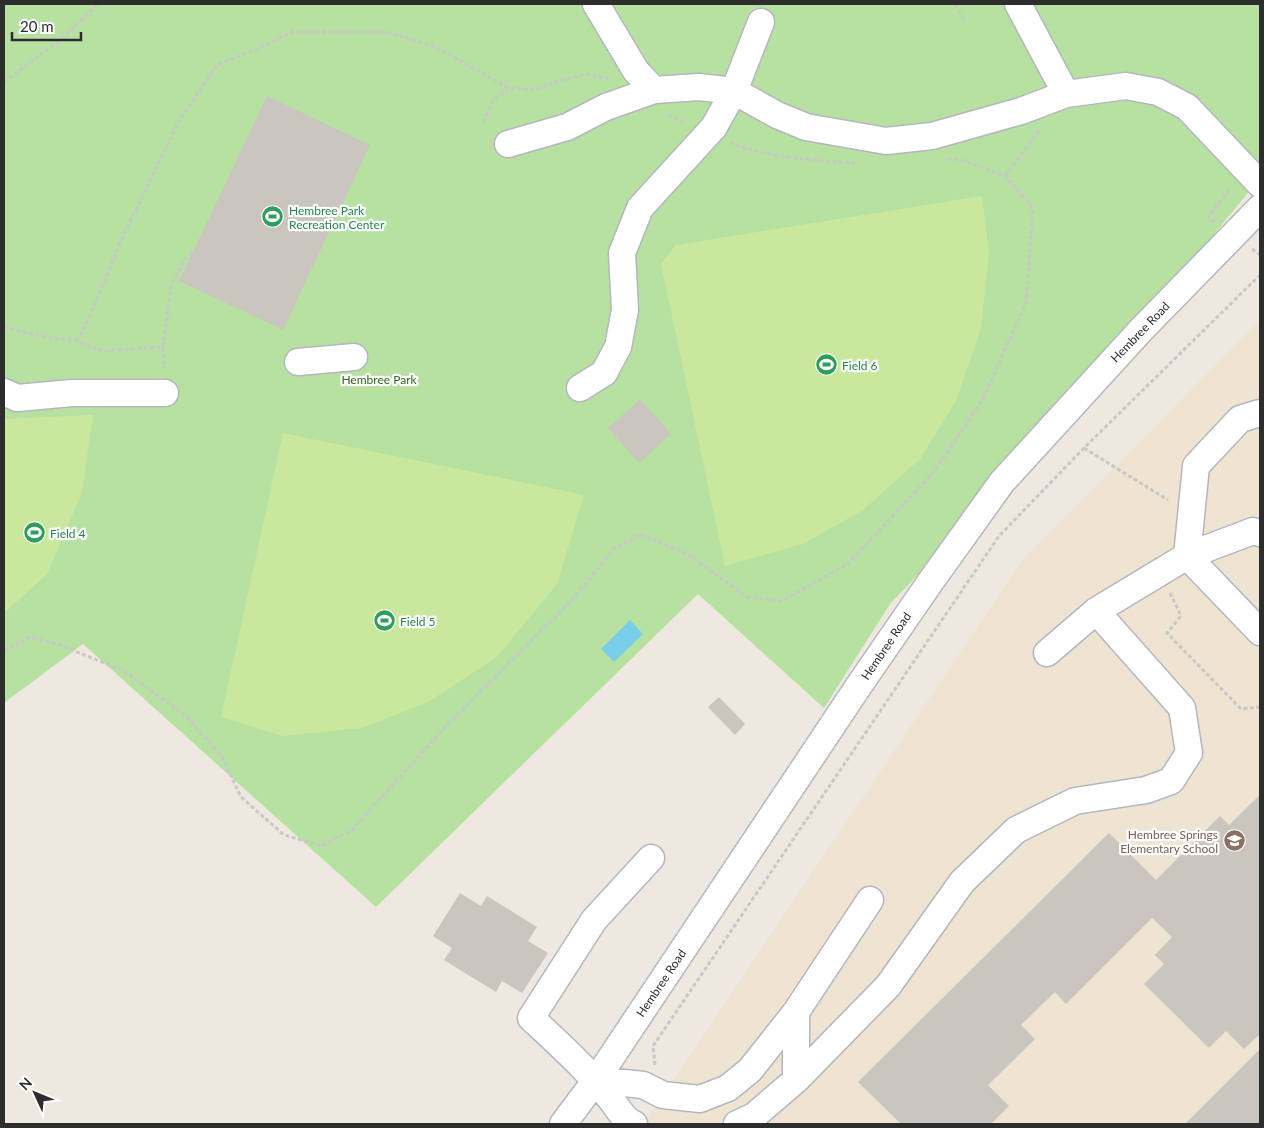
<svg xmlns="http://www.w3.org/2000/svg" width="1264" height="1128" font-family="Lato,sans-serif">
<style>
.education{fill:#eee4d1}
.green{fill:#b7e1a0}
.pitch{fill:#c9e89d}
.water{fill:#79ceea}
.building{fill:#cac6bf}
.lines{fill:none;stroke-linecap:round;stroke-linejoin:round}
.minor-casing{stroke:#b4b7bf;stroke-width:29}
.path{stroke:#c8c8c8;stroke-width:3;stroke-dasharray:4 2.5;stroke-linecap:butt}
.minor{stroke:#fff;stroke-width:26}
.labels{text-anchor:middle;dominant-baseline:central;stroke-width:4.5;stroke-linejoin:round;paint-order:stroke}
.leisure-label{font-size:12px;fill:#27864d;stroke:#fff;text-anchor:start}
.street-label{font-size:12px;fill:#2d2d2d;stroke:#fff}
.park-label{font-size:12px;fill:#2f691f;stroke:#fff}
.education-label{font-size:12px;fill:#785e54;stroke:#fff;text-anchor:end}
</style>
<rect width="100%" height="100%" fill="#eee8e1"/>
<path class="education" d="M1260,320V1124H644L1020,563Z"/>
<path class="green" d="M4,4H1260V178L1046,440L890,604L824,708L698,594L376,907L83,644L4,703Z"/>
<path class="pitch" d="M982,196L989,253L981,328L956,401L920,459L863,510L803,544L725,566L661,264L676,245Z
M93,415L82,492L47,574L4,613V419Z
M283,433L584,495L557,584L497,657L428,702L362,728L283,736L221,717Z"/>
<path class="water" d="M630,620L643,634L614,662L601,649Z"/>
<path class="building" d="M267,96L370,145L283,330L179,281Z
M640,399L671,434L639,463L608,428Z
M719,697L745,724L735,735L708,707Z
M1260,795V1034L1244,1049L1226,1031L1209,1048L1144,984L1164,964L1155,955L1172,937L1152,918L1066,1004L1055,992L1021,1025L1035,1039L988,1085L1009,1106L991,1124H901L858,1082L1109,833L1156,880L1220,816L1229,825Z
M460,893L481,906L487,896L537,927L528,941L548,953L522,993L502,981L496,992L444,960L452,948L433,936Z
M1260,1049V1124H1185Z"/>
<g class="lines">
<defs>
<path id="minor" d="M596,4L636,71L654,90L699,87L734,91L777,115L806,127L886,141L932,136L1021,111L1066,94L1126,86L1158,92L1187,107L1260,184
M1018,4L1066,94
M508,144L567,127L606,107L654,90
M298,362L354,357
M580,388L604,373L618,347L625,310L622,253L640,208L714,127L734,91L761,22
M4,392L17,398L72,393H165
M1260,413L1240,419L1196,466L1187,556L1260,632
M1047,653L1096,611L1187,556L1253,531L1260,533
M796,1012V1080
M596,1080L643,1085L663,1095L700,1099L728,1088L750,1070L796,1012L870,900
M563,1124L596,1080L860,684L931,581L1002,482L1141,330L1260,208
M634,1124C625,1121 619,1110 613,1102C589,1071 560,1045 531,1018L594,920L651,858
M737,1124L754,1116L796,1080L888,986L962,882L1016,830L1075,801L1146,790L1171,781L1189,753L1182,708L1096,611"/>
</defs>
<use href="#minor" class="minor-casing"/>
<path class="path" d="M955,4L965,21
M4,82L59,41L98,4
M669,115L686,123
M484,122L493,100L509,88
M730,143C769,158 813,160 855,163
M1005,176L1039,131
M1215,222L1208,217L1230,189
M1252,249L1260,255
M4,327L41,336L77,341L104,351L163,347L164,368
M77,341L89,318L121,241L179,121L217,65L257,49L292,32H387L436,47L509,88L535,90L559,81L588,74L608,79
M163,347L171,285L186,258L193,252
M1084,448L1168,500
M1170,593L1181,616L1167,633L1241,709L1260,707
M4,651L29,637L57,644L124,671L186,716L222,757L241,797L284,835L322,846L353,829L445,727L573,599L613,550L640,534L686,553L747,597L782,601L848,564L933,473L982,401L1026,303L1033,208L1005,176L962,160L945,159
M655,1065L653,1046L999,536L1084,448L1260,275"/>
<use href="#minor" class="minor"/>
</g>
<defs>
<symbol id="stadium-disc" viewBox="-11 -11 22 22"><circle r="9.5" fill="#2e9e5b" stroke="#fff"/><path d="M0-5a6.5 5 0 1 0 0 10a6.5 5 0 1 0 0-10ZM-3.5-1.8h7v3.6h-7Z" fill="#fff"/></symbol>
<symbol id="school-disc" viewBox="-11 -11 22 22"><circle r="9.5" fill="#8d6e63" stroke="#fff"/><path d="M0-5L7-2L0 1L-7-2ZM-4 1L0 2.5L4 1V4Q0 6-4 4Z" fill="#fff"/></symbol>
</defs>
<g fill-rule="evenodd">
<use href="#stadium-disc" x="260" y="204" width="25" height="25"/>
<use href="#stadium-disc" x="814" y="352" width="25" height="25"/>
<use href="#stadium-disc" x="22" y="520" width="25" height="25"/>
<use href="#stadium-disc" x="372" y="608" width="25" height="25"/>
<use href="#school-disc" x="1222" y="828" width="25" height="25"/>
</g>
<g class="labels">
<g class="leisure-label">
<text x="289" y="210">Hembree Park<tspan x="289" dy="14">Recreation Center</tspan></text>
<text x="842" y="365">Field 6</text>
<text x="50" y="533">Field 4</text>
<text x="400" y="621">Field 5</text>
</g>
<g class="street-label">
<text transform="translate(1140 332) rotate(-46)">Hembree Road</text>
<text transform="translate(886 646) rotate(-56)">Hembree Road</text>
<text transform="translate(661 983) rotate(-56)">Hembree Road</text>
</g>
<g class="park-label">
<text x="379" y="379">Hembree Park</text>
</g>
<g class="education-label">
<text x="1218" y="834">Hembree Springs<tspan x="1218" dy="14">Elementary School</tspan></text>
</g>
</g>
<rect width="1264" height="1128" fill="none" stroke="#2d2d2d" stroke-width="10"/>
<g transform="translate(35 1093) rotate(314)" stroke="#ffffff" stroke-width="4" paint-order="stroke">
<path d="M0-4L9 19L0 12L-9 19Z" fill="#2d2d2d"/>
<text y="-8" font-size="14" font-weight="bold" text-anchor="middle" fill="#2d2d2d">N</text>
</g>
<path d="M12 32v8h69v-8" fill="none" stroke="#2d2d2d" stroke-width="2.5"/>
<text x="20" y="32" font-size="15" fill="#2d2d2d" stroke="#ffffff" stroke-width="4" paint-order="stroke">20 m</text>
</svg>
